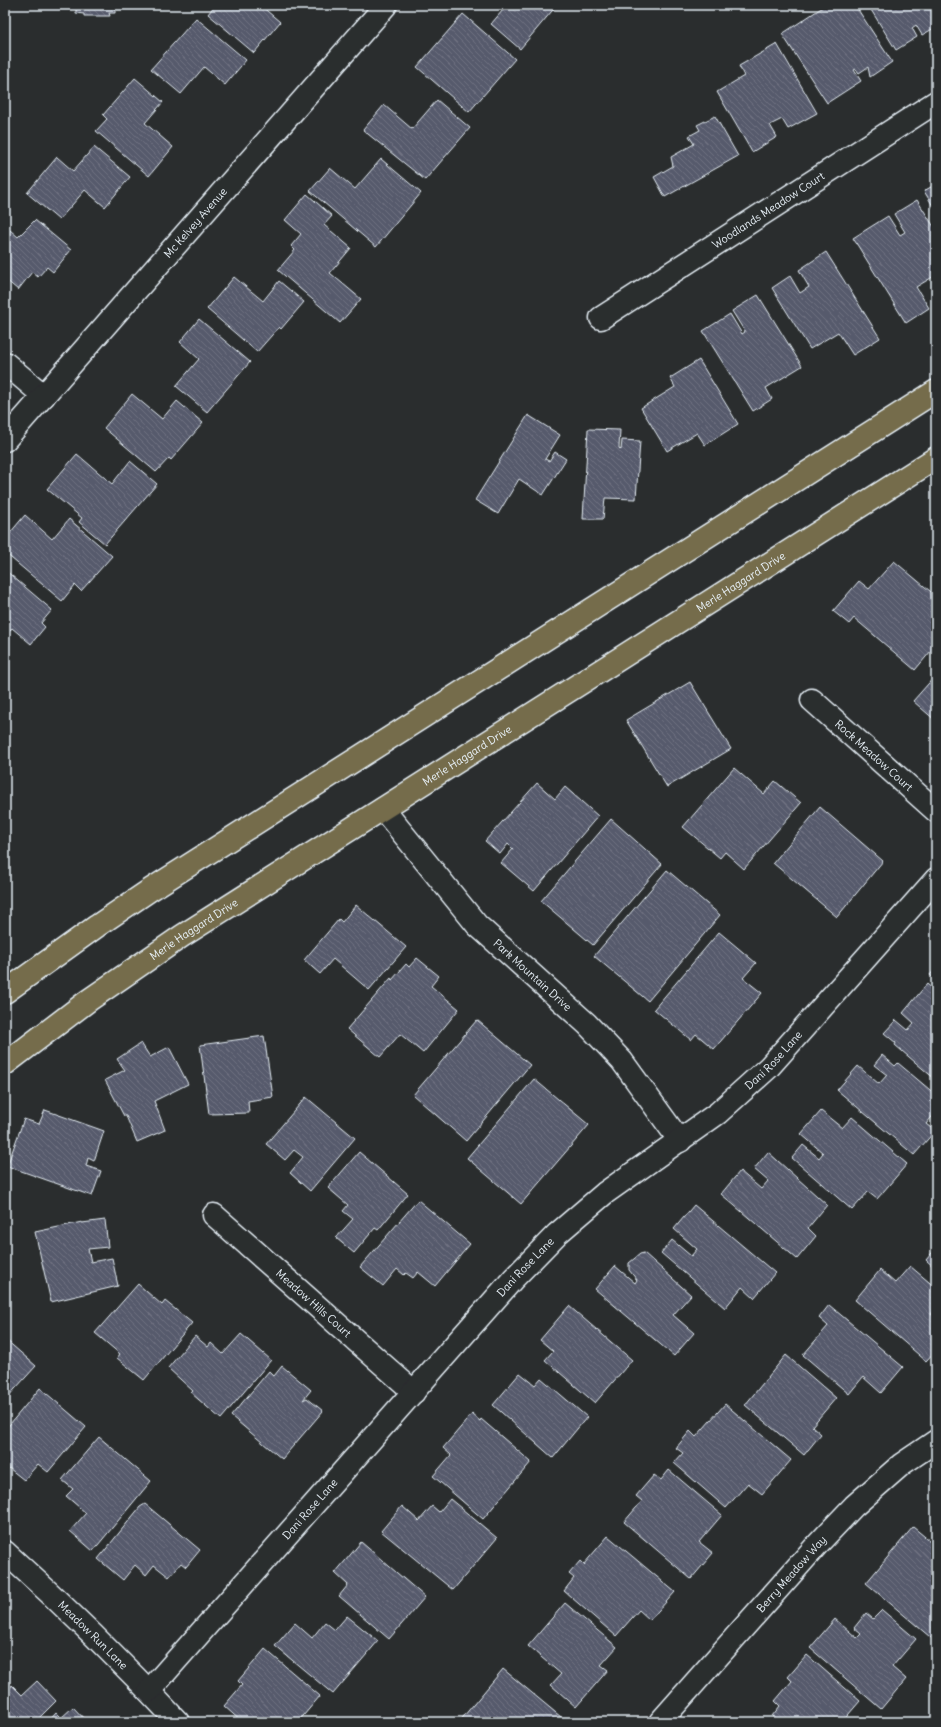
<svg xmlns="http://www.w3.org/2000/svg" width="941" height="1727" font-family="Delius,sans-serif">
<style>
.building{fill:url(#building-back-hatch);stroke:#e8f1f8}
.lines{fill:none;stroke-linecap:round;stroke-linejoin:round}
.street-casing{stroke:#e8f1f8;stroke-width:25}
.primary-casing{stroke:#e8f1f8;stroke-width:25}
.street{stroke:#2a2d2e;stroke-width:22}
.primary{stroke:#746c4b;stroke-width:22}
.labels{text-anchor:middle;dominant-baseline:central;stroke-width:3;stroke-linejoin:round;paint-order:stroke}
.street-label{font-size:11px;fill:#e8f1f8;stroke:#2a2d2e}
</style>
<defs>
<pattern id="building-back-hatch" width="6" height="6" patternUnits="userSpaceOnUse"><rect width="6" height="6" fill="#575a6c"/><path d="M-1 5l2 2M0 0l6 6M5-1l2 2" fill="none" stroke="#6f7282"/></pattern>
</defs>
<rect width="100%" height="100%" fill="#2a2d2e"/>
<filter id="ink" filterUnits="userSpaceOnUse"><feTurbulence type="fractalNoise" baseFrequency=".025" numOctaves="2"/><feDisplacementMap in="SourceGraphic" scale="8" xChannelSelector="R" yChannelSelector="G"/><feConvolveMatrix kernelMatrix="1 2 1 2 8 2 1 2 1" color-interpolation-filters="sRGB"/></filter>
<g filter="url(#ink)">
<path class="building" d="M5,5H9L8,37H5Z
M76,5H115V13H109L110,16H84V14L76,13Z
M215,5H260L280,22L254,53L208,14Z
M502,5H557L520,49L491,24L503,10L500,7Z
M826,5H855L892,62L870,77L868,67L859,73L856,69L854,70L861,81L827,103L782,34Z
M868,5H936V27L922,35L916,25L912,28L917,37L896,50Z
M463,14L515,59L469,112L417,67Z
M196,18L246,60L225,85L204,67L181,94L151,69Z
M777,44L817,113L788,129L782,119L770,125L777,137L752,152L717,92L744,76L739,66Z
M135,78L163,102L145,123L173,147L149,176L96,131L107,119L103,115Z
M437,100L470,128L425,180L363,130L384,105L412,129Z
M715,116L738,156L665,197L654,177L673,166L671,157L694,144L689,136L700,130L697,125Z
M94,147L130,177L105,207L85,190L59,220L27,193L57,157L73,171Z
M381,159L421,193L376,247L310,191L330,168L355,189Z
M936,184V211L924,191Z
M307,194L332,216L324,225L351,248L330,273L361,299L340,323L278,270L295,250L291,246L301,234L285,220Z
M917,200L936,230V275L916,287L929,308L906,323L853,238L888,216L900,235L905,232L894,214Z
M35,220L71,250L53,272L47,267L38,277L32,272L18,290L5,279V236L10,230L18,237Z
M826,252L880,338L853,355L838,332L810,349L772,288L790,276L800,293L809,287L799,270Z
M234,277L263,301L279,281L304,302L281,329L279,327L257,352L207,309Z
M758,295L802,366L766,388L772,399L753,411L703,331L730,314L742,334L745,332L732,311Z
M199,319L250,362L207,412L176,386L199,359L180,342Z
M699,360L738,424L705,445L697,433L667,451L641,408L675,387L670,378Z
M132,394L162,419L177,401L203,423L171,460L169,458L156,472L104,428Z
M528,415L560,435L545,459L549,461L555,452L566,459L543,495L519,479L498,514L475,500Z
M588,429L620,430L619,448L621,450L622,440L640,441L636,499L605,498L603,519H583Z
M77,454L112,484L130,461L157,484L105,544L79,522L82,518L47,489Z
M25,515L52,539L69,519L112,556L81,591L75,585L62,601L5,553V539Z
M894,561L936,596V645L915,670L854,618L849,624L833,611L859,581L869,589Z
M5,570L52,610L41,623L45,627L31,644L12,628L5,636Z
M936,675V721L913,701Z
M690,682L731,749L667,787L626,720Z
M734,768L764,794L775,781L801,803L744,869L725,852L720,858L683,827Z
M537,783L555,799L565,787L598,816L534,891L501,863L513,849L508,844L500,854L485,841Z
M820,807L883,861L837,917L773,863Z
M611,819L662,864L593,945L541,901Z
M667,870L720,915L648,1001L594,956Z
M356,905L406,947L369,990L333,959L320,974L304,960L339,919L342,922Z
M719,932L756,963L743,978L762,993L714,1049L696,1034L691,1040L654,1009Z
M417,958L439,976L431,986L459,1009L423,1053L400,1034L380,1057L347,1029L391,978L392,980L406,964L409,967Z
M936,968V980L930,975Z
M927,984L936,992V1080L895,1045L896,1043L884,1033L896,1020L908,1030L914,1023L903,1013Z
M477,1020L530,1065L466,1141L413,1095Z
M264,1036L273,1097L248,1101L249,1113L209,1114L200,1045Z
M141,1043L150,1057L169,1047L188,1084L154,1101L165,1130L137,1142L126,1116H124L105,1080L125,1070L117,1059Z
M882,1055L895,1066L898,1063L936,1095V1112L926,1124L935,1131L914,1155L837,1090L858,1066L879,1084L887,1075L874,1065Z
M534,1079L589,1125L521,1204L467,1158Z
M306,1097L355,1138L310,1191L290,1173L303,1157L294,1150L285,1160L266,1144Z
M45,1110L104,1131L94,1161L88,1158L86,1166L101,1171L92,1196L7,1166L24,1119L39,1124Z
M821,1111L842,1128L852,1117L907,1164L877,1199L868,1192L852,1210L792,1158L803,1145L819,1158L823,1153L801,1134Z
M359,1152L408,1194L378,1230L375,1228L354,1253L336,1238L353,1219L343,1211L348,1205L328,1188Z
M768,1152L827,1205L808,1228L816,1236L797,1259L721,1194L740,1171L761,1189L768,1181L754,1169Z
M418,1200L470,1244L435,1286L418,1272L413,1278L406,1273L404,1275L397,1269L383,1286L360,1267Z
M694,1205L775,1273L754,1298L742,1287L725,1308L661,1253L672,1240L691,1256L697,1249L674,1229Z
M105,1220L108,1247L88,1249L91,1262L112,1258L118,1286L51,1302L35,1232L82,1222V1223Z
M936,1248V1269L926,1260Z
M644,1253L691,1295L673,1315L694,1333L674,1356L595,1289L615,1266L635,1283L637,1280L629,1270V1263L640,1254Z
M910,1266L936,1288V1307L931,1314L936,1318V1350L926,1361L855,1300L880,1270L895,1283Z
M138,1284L162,1305L165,1301L192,1323L144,1380L117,1358L120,1354L95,1333Z
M829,1305L903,1367L881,1393L863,1377L849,1394L803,1355L828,1326L819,1318Z
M569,1306L632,1360L595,1403L545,1360L553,1351L540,1340Z
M241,1334L271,1360L221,1419L191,1393L193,1391L168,1368L195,1336L208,1347L211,1343L223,1354Z
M5,1339L36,1366L5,1400Z
M786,1355L836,1398L812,1426L821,1434L804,1455L745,1405Z
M282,1366L311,1390L303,1400L307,1398L323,1411L282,1459L231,1416L269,1371L274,1376Z
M520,1373L535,1385L541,1378L587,1417L553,1458L493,1405Z
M40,1388L86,1427L48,1472L38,1464L24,1480L5,1465V1430Z
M725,1404L791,1460L762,1494L748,1483L726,1508L674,1463L683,1453L676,1448L690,1431L696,1437Z
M472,1414L480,1421L481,1419L531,1462L483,1519L433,1476L451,1455L443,1448Z
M99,1437L151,1481L93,1551L70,1531L86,1513L66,1496L73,1489L62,1480Z
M669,1470L722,1515L699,1542L713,1553L691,1579L624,1522L642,1501L636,1496L654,1475L661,1480Z
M450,1499L497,1538L453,1590L381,1531L402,1506L419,1521L432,1506L439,1512Z
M145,1504L200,1550L186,1567L181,1563L169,1577L154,1565L146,1575L135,1565L123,1580L98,1559L140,1507Z
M913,1527L936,1546V1642L866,1583Z
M608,1536L675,1592L650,1620L639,1610L616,1636L564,1591L574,1578L569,1574L580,1561L585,1566L584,1564Z
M361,1542L425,1597L389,1639L339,1596L348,1585L335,1573Z
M565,1603L617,1647L601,1665L608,1670L576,1707L551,1685L561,1674L528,1646Z
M882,1610L916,1639L892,1667L906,1679L881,1709L810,1648L835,1619L857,1638L861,1634L854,1628L866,1613L873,1619Z
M347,1616L378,1641L333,1694L275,1646L295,1623L312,1638L325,1622L335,1630Z
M265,1649L320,1696L298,1722H242L224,1706L242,1685L238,1681Z
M807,1655L860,1701L842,1722H778L772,1716L780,1706L775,1701L792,1681L788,1677Z
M503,1669L567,1722H459Z
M37,1681L56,1701L35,1722H5V1684L10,1688L12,1685L22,1695Z
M73,1707L87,1722H48L56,1713L61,1718Z"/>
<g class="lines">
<defs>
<g id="street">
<path id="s1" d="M601,318L936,102"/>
<path d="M5,363L44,396"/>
<path id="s2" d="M5,440L386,5"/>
<path id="s3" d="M812,700L936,811"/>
<path id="s4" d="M383,809L477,925L587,1024L622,1061L680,1141"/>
<path id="s5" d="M214,1215L414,1392"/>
<path id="s6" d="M5,1552C65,1606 123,1663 178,1722"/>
<path id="s7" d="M149,1691L513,1279L557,1234L605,1193L718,1113L769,1067L936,879"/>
<path id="s8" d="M660,1722L816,1546L854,1506L902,1464L936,1441"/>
</g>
<g id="primary">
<path d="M5,992L97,926L150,890L936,391"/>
<path id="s9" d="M5,1064L89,1000L182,936L936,458"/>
</g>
</defs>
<use href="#street" class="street-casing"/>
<use href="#primary" class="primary-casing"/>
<use href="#street" class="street"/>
<use href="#primary" class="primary"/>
</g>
</g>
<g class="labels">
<g class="street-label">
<text stroke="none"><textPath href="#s1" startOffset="199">Woodlands Meadow Court</textPath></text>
<text stroke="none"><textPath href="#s2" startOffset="289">Mc Kelvey Avenue</textPath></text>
<text stroke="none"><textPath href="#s9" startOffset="880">Merle Haggard Drive</textPath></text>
<text stroke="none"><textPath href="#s9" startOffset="556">Merle Haggard Drive</textPath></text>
<text stroke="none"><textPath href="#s3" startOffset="83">Rock Meadow Court</textPath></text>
<text stroke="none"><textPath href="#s9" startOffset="232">Merle Haggard Drive</textPath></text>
<text stroke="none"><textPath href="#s4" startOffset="224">Park Mountain Drive</textPath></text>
<text stroke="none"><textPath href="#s7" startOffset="891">Dani Rose Lane</textPath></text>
<text stroke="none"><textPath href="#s7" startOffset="567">Dani Rose Lane</textPath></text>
<text stroke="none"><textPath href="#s5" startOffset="133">Meadow Hills Court</textPath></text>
<text stroke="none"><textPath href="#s7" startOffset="243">Dani Rose Lane</textPath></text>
<text stroke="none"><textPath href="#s8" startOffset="198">Berry Meadow Way</textPath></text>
<text stroke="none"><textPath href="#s6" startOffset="121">Meadow Run Lane</textPath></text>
</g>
</g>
<rect width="941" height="1727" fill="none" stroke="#2a2d2e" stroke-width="20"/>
<rect x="10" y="10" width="921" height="1707" fill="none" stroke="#e8f1f8" stroke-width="1.5" filter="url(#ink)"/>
</svg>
